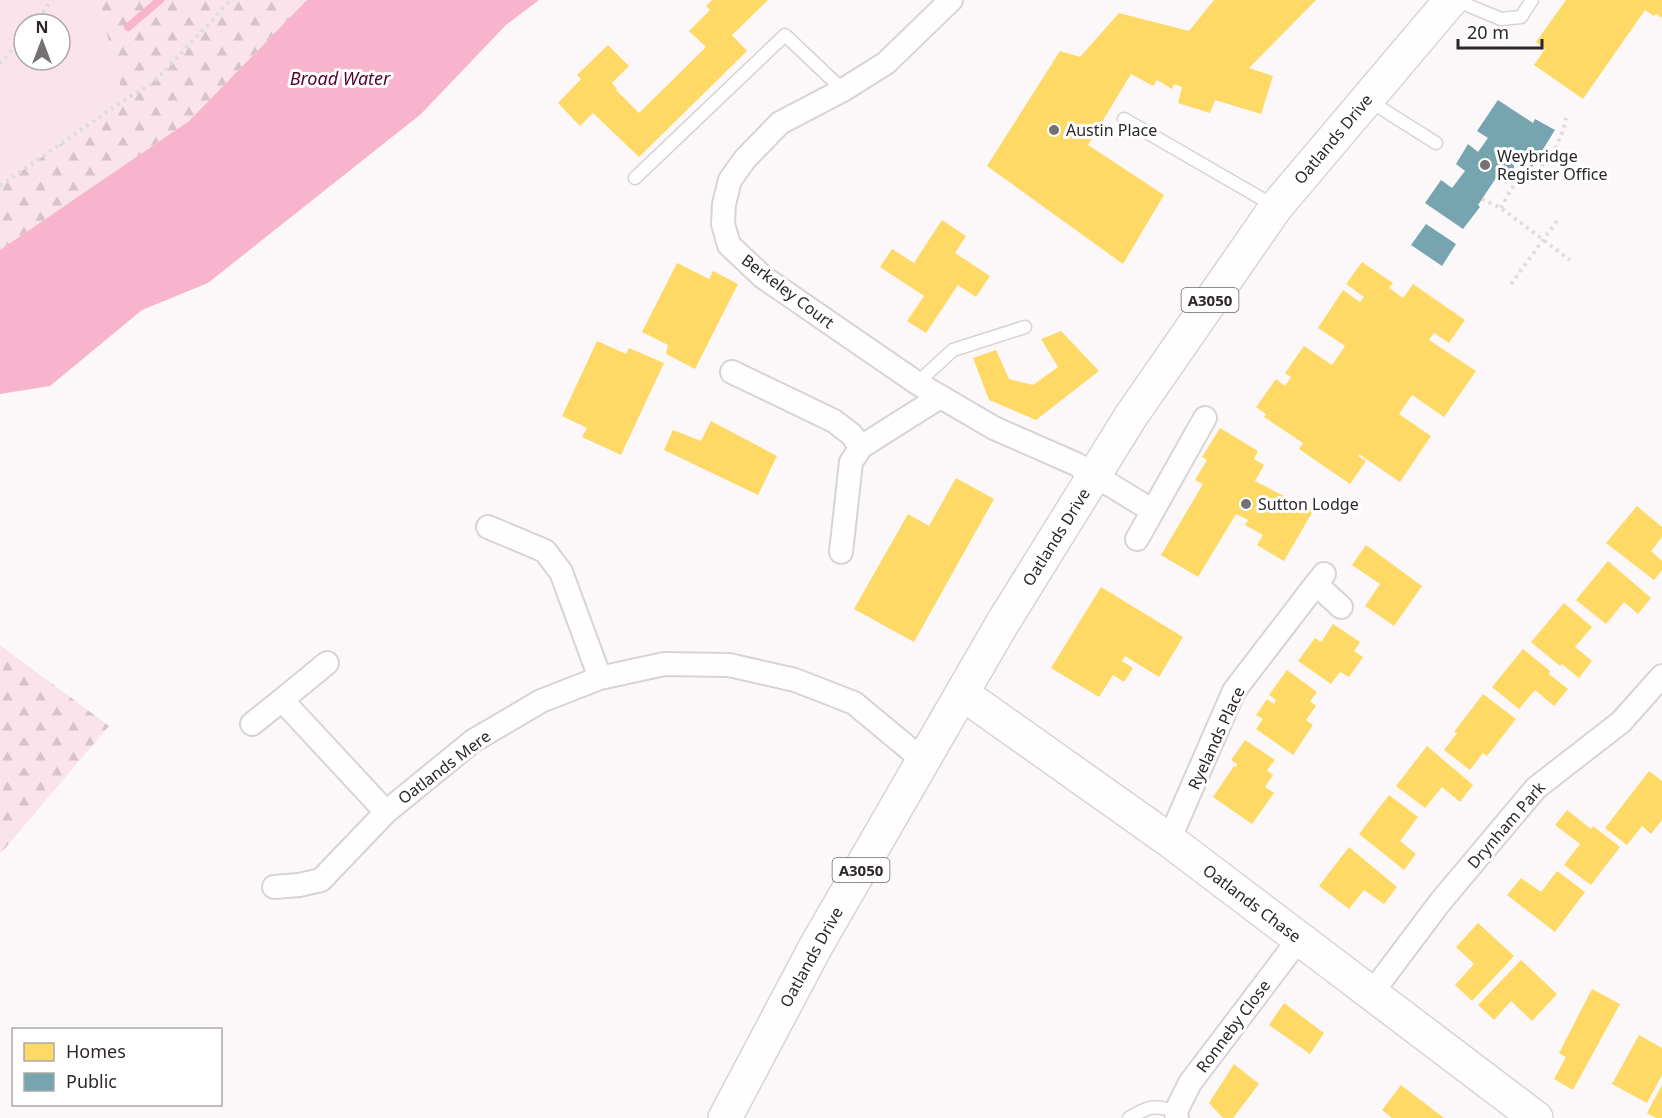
<svg xmlns="http://www.w3.org/2000/svg" width="1662" height="1118" font-family="'Noto Sans',sans-serif">
<style>
.green{fill:#fbe3eb;fill-rule:evenodd}
.forest{fill:url(#forest-firs)}
.water{fill:#f8b4cc}
.homes{fill:#ffd966}
.public{fill:#76a5af}
.lines{fill:none;stroke-linecap:round;stroke-linejoin:round}
.stream{stroke:#f8b4cc;stroke-width:8}
.lane-casing{stroke:#d8d3d5;stroke-width:15}
.street-casing{stroke:#d8d3d5;stroke-width:26}
.secondary-casing{stroke:#d8d3d5;stroke-width:36}
.primary-casing{stroke:#d8d3d5;stroke-width:36}
.path{stroke:#dedddd;stroke-width:4;stroke-dasharray:3 4.5;stroke-linecap:butt}
.lane{stroke:#fffefe;stroke-width:12}
.street{stroke:#fffefe;stroke-width:22}
.secondary{stroke:#fffefe;stroke-width:33}
.primary{stroke:#fffefe;stroke-width:33}
.poi-dot{fill:#757072;stroke:#fff;stroke-width:2}
.labels{text-anchor:middle;dominant-baseline:central;stroke-width:6;stroke-linejoin:round;paint-order:stroke}
.shield{fill:#fff;stroke:#6c6869;stroke-width:1.5}
.shield-label{font-size:15px;font-weight:bold;fill:#2d2729}
.poi-label{font-size:16px;fill:#2d2729;stroke:#fff;text-anchor:start}
.street-label{font-size:16px;fill:#2d2729;stroke:#fff}
.water-label{font-size:18px;font-style:italic;fill:#59022f;stroke:#fff}
</style>
<defs>
<pattern id="forest-firs" width="22" height="20" patternUnits="userSpaceOnUse" patternTransform="scale(1.5)"><rect width="22" height="20" fill="#fbe3eb"/><path d="M5 1l3.5 6h-7zM16 11l3.5 6h-7z" fill="#d7c3ca"/></pattern>
</defs>
<rect width="100%" height="100%" fill="#fcf8fa"/>
<path class="green" d="M0,0H98L124,100L0,186ZM24,24H60V60H24Z"/>
<path class="forest" d="M98,0H307L189,121L0,250V186L124,100Z
M0,645L109,726L0,854Z"/>
<path class="water" d="M307,0H539L506,25L421,114L208,283L142,310L50,386L0,394V250L189,121Z"/>
<path class="homes" d="M712,0H768L732,35L747,51L639,157L593,113L580,126L558,103L581,79L577,75L608,45L629,66L612,83L617,89L616,90L639,113L706,47L689,31L710,10L706,6Z
M1214,0H1316L1249,68L1273,76L1261,114L1215,100L1210,113L1178,103L1182,87L1174,84L1172,89L1157,80L1153,86L1131,74L1088,145L1164,195L1123,264L987,166L1060,51L1080,57L1119,13L1189,31Z
M1566,0H1662V18L1656,14L1654,16L1645,10L1583,99L1534,65L1545,49L1536,42Z
M942,220L966,236L955,253L990,276L976,297L958,285L926,333L907,321L924,296L880,267L892,249L914,263Z
M1362,262L1393,283L1389,288L1403,298L1413,284L1465,320L1449,343L1434,333L1429,340L1476,371L1444,417L1412,395L1399,414L1431,436L1400,482L1359,454L1358,456L1366,461L1350,484L1299,449L1303,443L1264,417L1266,414L1256,407L1276,379L1285,386L1291,377L1285,373L1304,346L1332,365L1345,346L1318,328L1343,290L1360,302L1364,297L1346,284Z
M677,263L709,279L713,271L738,284L695,369L666,354L668,345L642,332Z
M1061,331L1099,371L1036,420L989,400L973,358L996,350L1009,379L1033,385L1058,367L1041,339Z
M597,341L626,354L629,348L664,363L621,455L582,437L587,428L562,416Z
M711,421L777,456L758,495L664,450L673,430L701,441Z
M1220,428L1258,451L1254,459L1264,465L1255,481L1313,511L1284,561L1257,545L1263,535L1245,525L1248,520L1236,514L1198,577L1161,555L1203,484L1195,480L1207,460L1202,457Z
M956,478L994,499L914,642L854,609L908,514L929,526Z
M1637,506L1662,527V537L1651,551L1662,561V570L1654,580L1606,543Z
M1366,545L1422,586L1394,626L1365,606L1380,584L1352,565Z
M1608,561L1651,598L1638,614L1624,602L1606,624L1576,600Z
M1101,587L1183,637L1159,677L1125,656L1122,661L1133,668L1124,682L1113,675L1099,697L1051,668Z
M1564,603L1592,627L1575,647L1592,661L1579,678L1562,664L1560,666L1531,642Z
M1333,624L1360,642L1354,651L1363,657L1349,677L1340,672L1331,684L1298,661L1315,638L1321,642Z
M1523,649L1550,671L1549,674L1568,689L1554,706L1535,690L1519,709L1492,687Z
M1287,670L1317,692L1310,701L1316,706L1306,720L1313,725L1293,755L1256,729L1263,719L1256,715L1267,699L1274,704L1276,700L1269,695Z
M1483,694L1516,719L1487,756L1483,753L1470,770L1444,750L1457,733L1454,732Z
M1245,740L1275,760L1267,770L1273,775L1265,787L1274,793L1252,824L1213,797L1234,766L1236,767L1237,764L1231,760Z
M1427,746L1473,785L1460,802L1442,787L1425,808L1396,786Z
M1649,771L1662,781V820L1651,834L1642,826L1627,845L1605,828Z
M1389,795L1418,817L1400,841L1416,854L1404,870L1359,834Z
M1567,810L1591,829L1593,826L1620,847L1591,885L1564,865L1580,844L1555,825Z
M1349,847L1397,887L1384,904L1364,890L1349,909L1319,886Z
M1557,871L1585,892L1555,932L1507,895L1521,878L1541,892Z
M1478,923L1514,956L1472,1001L1455,985L1474,964L1456,947Z
M1521,960L1557,994L1532,1021L1511,1001L1494,1020L1478,1005Z
M1592,989L1620,1004L1573,1090L1554,1079L1566,1057L1559,1053Z
M1284,1003L1324,1033L1310,1054L1269,1025Z
M1639,1035L1662,1048V1075L1647,1103L1612,1084Z
M1234,1064L1259,1084L1233,1118H1223L1209,1103Z
M1401,1085L1444,1118H1392L1382,1110Z
M1662,1085V1118H1656L1647,1113Z"/>
<path class="public" d="M1498,100L1533,123L1535,119L1555,130L1532,167L1515,156L1511,162L1514,166V174L1506,178H1496L1478,205L1480,207L1463,229L1425,203L1441,180L1452,188L1465,171L1456,164L1468,144L1478,152L1488,138L1477,131Z
M1426,224L1456,244L1442,266L1411,245Z"/>
<g class="lines">
<path class="stream" d="M128,27L160,0"/>
<defs>
<path id="lane" d="M1455,0L1501,19L1521,17L1532,0
M1368,100L1436,143
M1124,119L1276,207
M635,178L785,35L843,90
M917,383L953,350L1025,327
M1129,1118C1149,1106 1153,1105 1176,1111"/>
<path id="street" d="M951,0L886,63L843,90L780,123L745,159L730,180L724,204L723,224L729,245L763,277L917,383L994,428L1076,464L1153,511
M732,372L834,421L851,434L861,447
M488,527L545,551L561,572L600,678
M1137,539L1205,418
M841,552L851,462L861,447L940,397
M1324,574L1316,584L1341,607
M282,700L327,663
M252,724L282,700L386,812L473,741L541,701L600,678L664,664L729,665L795,680L854,703L924,761
M1169,840L1234,691L1316,584
M274,887L299,885L321,880L386,812
M1371,994L1441,901L1536,788L1621,722L1662,676
M1177,1118L1176,1111L1190,1083L1299,939"/>
<path id="secondary" d="M963,694L1169,840L1536,1118"/>
<path id="primary" d="M725,1118L816,946L1002,624L1131,416L1276,207L1451,0"/>
</defs>
<use href="#lane" class="lane-casing"/>
<use href="#street" class="street-casing"/>
<use href="#secondary" class="secondary-casing"/>
<use href="#primary" class="primary-casing"/>
<path class="path" d="M33,24L52,0
M0,64L24,35
M0,186L124,100L152,84L231,0
M1482,199L1501,208L1570,260
M1501,208C1506,199 1511,187 1519,180C1522,177 1528,176 1532,174C1550,162 1562,139 1566,118
M1511,284L1559,218"/>
<use href="#lane" class="lane"/>
<use href="#street" class="street"/>
<use href="#secondary" class="secondary"/>
<use href="#primary" class="primary"/>
</g>
<g class="poi-dot">
<circle cx="1054" cy="130" r="6"/>
<circle cx="1485" cy="165" r="6"/>
<circle cx="1246" cy="504" r="6"/>
</g>
<g class="labels">
<g class="shield">
<rect x="1181.5" y="288" width="57" height="24" rx="4.5"/>
<rect x="832.5" y="858" width="57" height="24" rx="4.5"/>
</g>
<g class="shield-label">
<text x="1210" y="300">A3050</text>
<text x="861" y="870">A3050</text>
</g>
<g class="poi-label">
<text x="1066" y="130">Austin Place</text>
<text x="1497" y="156">Weybridge<tspan x="1497" dy="18">Register Office</tspan></text>
<text x="1258" y="504">Sutton Lodge</text>
</g>
<g class="street-label">
<text transform="translate(1333 139) rotate(-50)">Oatlands Drive</text>
<text transform="translate(788 291) rotate(37)">Berkeley Court</text>
<text transform="translate(1056 537) rotate(-58)">Oatlands Drive</text>
<text transform="translate(1216 738) rotate(-65)">Ryelands Place</text>
<text transform="translate(444 767) rotate(-37)">Oatlands Mere</text>
<text transform="translate(1506 825) rotate(-49)">Drynham Park</text>
<text transform="translate(1252 903) rotate(37)">Oatlands Chase</text>
<text transform="translate(811 957) rotate(-61)">Oatlands Drive</text>
<text transform="translate(1233 1026) rotate(-53)">Ronneby Close</text>
</g>
<g class="water-label">
<text x="340" y="78">Broad Water</text>
</g>
</g>
<rect x="12" y="1028" width="210" height="78" fill="#ffffff" stroke="#aba9a9" stroke-width="1.5"/>
<rect x="24" y="1043" width="30" height="18" fill="#ffd966" stroke="#aba9a9" stroke-width="1.5"/>
<text x="66" y="1058" font-size="18" fill="#2d2729">Homes</text>
<rect x="24" y="1073" width="30" height="18" fill="#76a5af" stroke="#aba9a9" stroke-width="1.5"/>
<text x="66" y="1088" font-size="18" fill="#2d2729">Public</text>
<g transform="translate(42 42)"><circle r="28" fill="#ffffff" stroke="#aba9a9" stroke-width="1.5"/>
<path d="M0-4.5L10 22L0 15L-10 22Z" fill="#757072"/>
<text y="-9" font-size="16" font-weight="bold" text-anchor="middle" fill="#2d2729">N</text>
</g>
<path d="M1458 39v9h84v-9" fill="none" stroke="#2d2729" stroke-width="3"/>
<text x="1467" y="39" font-size="18" fill="#2d2729" stroke="#ffffff" stroke-width="4.5" paint-order="stroke">20 m</text>
</svg>
